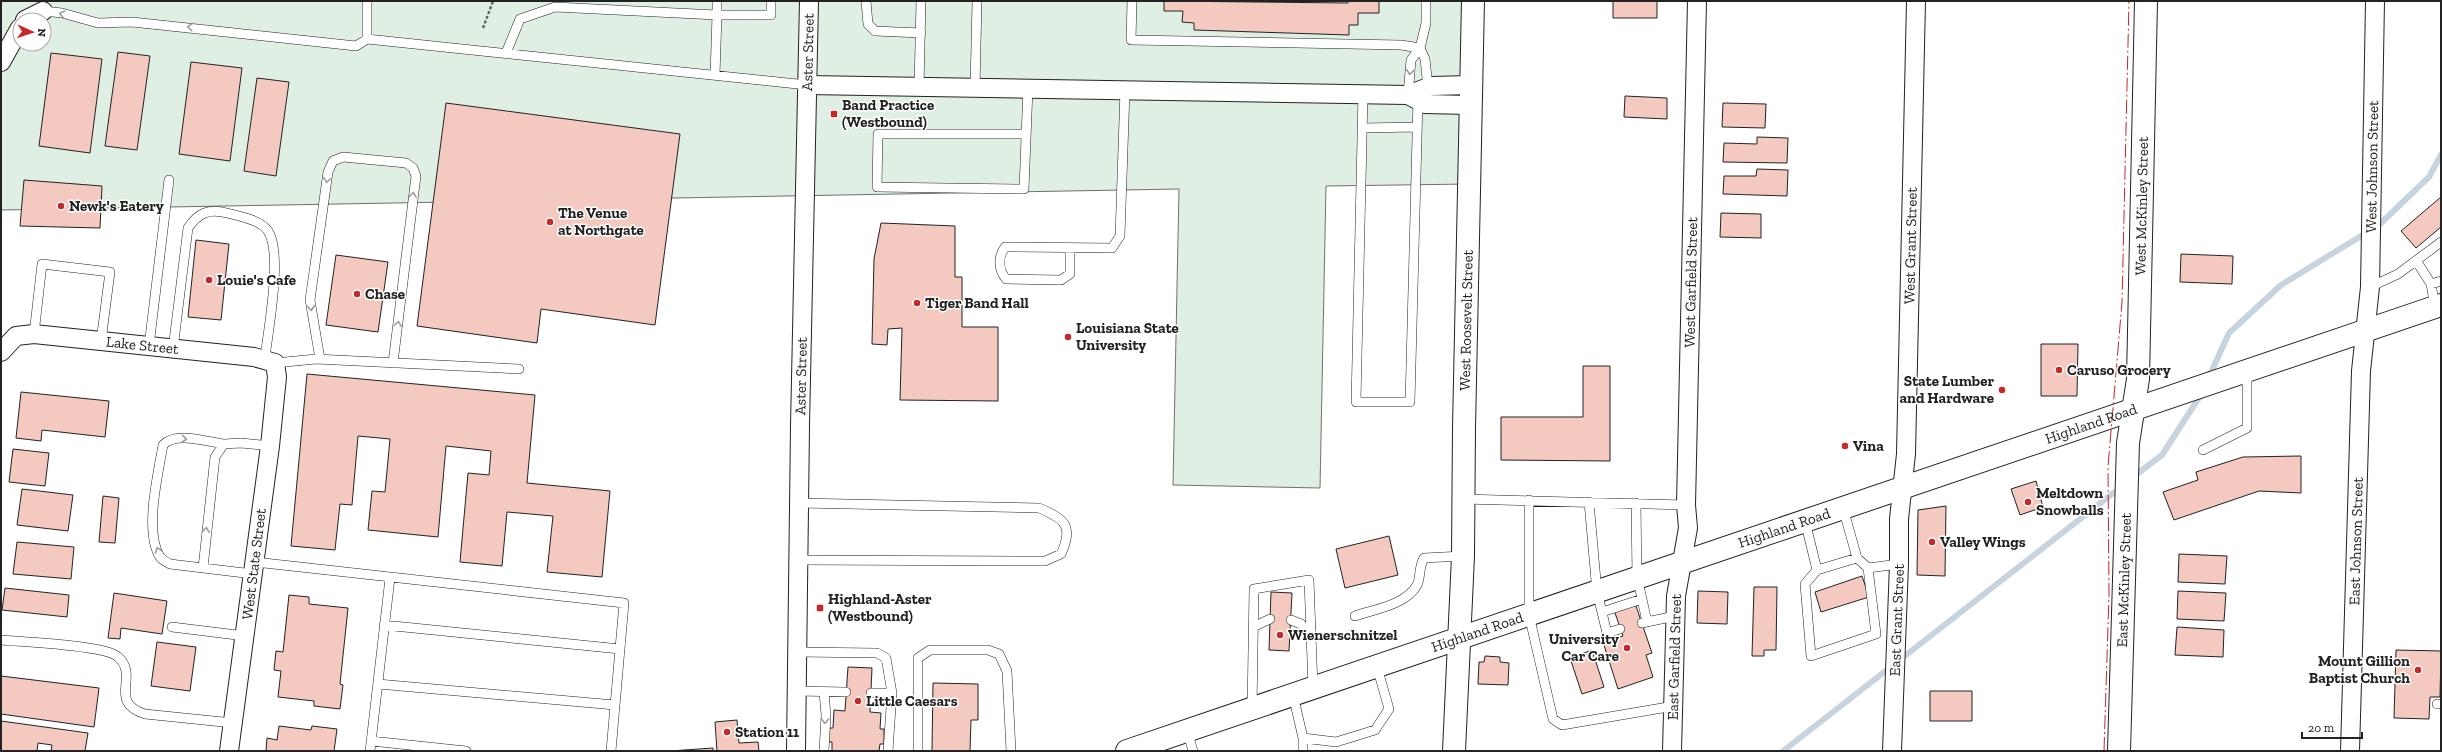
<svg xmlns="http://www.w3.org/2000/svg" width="2442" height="752" font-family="'Zilla Slab',serif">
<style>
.green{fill:#e0efe3;stroke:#6f6f6f;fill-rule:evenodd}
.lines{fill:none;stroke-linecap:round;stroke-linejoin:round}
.stream{stroke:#c7d3dd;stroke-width:6}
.building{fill:#f3c9c0;stroke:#222}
.lane-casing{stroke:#222;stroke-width:10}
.street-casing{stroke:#222;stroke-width:20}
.secondary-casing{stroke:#222;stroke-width:24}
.path{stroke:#646464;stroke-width:2.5;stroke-dasharray:3 2;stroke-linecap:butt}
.lane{stroke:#fff;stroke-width:9}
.street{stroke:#fff;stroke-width:18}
.secondary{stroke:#fff;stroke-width:22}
.power{stroke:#c62828;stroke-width:1;stroke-dasharray:14 3 2 3;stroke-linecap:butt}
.oneway{stroke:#9c9c9c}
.poi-dot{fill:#c62828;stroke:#fff;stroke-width:1.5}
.labels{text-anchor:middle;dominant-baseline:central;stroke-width:3;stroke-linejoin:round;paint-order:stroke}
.street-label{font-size:15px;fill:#222;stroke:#fff}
.poi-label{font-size:15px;font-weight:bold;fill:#222;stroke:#fff;text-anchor:start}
</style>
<rect width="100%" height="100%" fill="#fff"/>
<path class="green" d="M1,1H1473L1469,184L1326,186L1320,488L1173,485L1179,189L1,210ZM20,20H44V44H20Z"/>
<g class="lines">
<path class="stream" d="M2208,379L2229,333L2281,285L2379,225L2429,177L2441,155
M2133,477L2162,455L2202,393
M1783,751L2121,487"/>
</g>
<path class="building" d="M1164,1L1348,3V1H1379V13H1358V25H1349V35L1194,30V23L1182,22L1183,11H1164Z
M1613,1H1657V18H1613Z
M118,52L150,56L137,150L105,146Z
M51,53L102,59L90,153L39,146Z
M191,62L242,68L230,161L179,154Z
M257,78L289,82L276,176L244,171Z
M1625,96L1667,98V119L1624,117Z
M446,103L680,134L655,325L541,309L537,343L417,326Z
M1723,103L1766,104L1765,128L1722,127Z
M1757,137L1788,138L1787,163L1723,162L1724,143L1757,144Z
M1757,169L1788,170L1787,196L1723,194L1724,176H1756Z
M24,180L102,186L100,228L20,226Z
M2441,197V227L2416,248L2401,231Z
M1721,213L1761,214V238L1720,237Z
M881,223L955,226V277H962V327H998V401L900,400L902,328L888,329L887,345L872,344L874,259Z
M196,240L229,244L221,320L188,317Z
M2181,254L2233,256L2232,284L2180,282Z
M336,255L388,262L378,332L326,325Z
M2041,344H2078L2077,396H2041Z
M1583,366H1610V461L1501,460V417H1583Z
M307,374L535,395L527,483L610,491L602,577L547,572L553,516L507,512L502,566L460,562L468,473L489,475L491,451L446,446L438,537L368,530L372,491L385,492L390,439L358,436L352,505L340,504L335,550L291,546Z
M21,392L109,401L105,437L42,430L41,441L16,438Z
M13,449L49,453L45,486L9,482Z
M2301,456V493L2259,491L2174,520L2163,492L2198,480L2196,472L2243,457Z
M2036,481L2043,507L2020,515L2011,489Z
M22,489L73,495L68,531L17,525Z
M103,496L119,498L115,543L99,542Z
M1946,506L1945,576L1917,575L1918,510Z
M1389,536L1398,575L1345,588L1336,549Z
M17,542L74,547L71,579L13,574Z
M2179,554L2227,556L2225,584L2178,582Z
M1862,576L1869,597L1821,612L1815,592Z
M1754,587H1777L1776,650H1764V656H1752Z
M5,588L69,595L67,617L2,610Z
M1698,591L1728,592L1727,624L1697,623Z
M2178,591L2226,593L2224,621L2177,619Z
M1271,592L1292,593L1289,651L1269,650Z
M114,593L167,601L162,634L121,628L120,639L108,638Z
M289,595L309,597V604L348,608L340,684L343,685L340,709L314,706V701L278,697L281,671L274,670L276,651L283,652Z
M1635,603L1652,653L1646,655L1653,677L1618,689L1603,642L1623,636L1614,610Z
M2177,627L2224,630L2223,657L2175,655Z
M157,642L196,647L190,691L151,686Z
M1592,650L1604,687L1582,694L1570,658Z
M2396,650L2441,651L2440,697H2430L2429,719L2394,718Z
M1485,656L1500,657V662L1509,663L1508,685L1478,684L1479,662H1484Z
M848,667L872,668L870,712L881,713L880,729H884V744H880L879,751H832V742H827L828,728H833L834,710L845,711Z
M1,676L99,688L94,727L1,714Z
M933,683L978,684V720H971L970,751H932Z
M1930,691H1972V721H1930Z
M737,720L739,743L758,742L759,751H717L715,722Z
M1,721L88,733L85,751H51L52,745L38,743L37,751H1Z
M279,726L311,730L312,726L337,729L334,751H266L267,738L277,740Z
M713,748V751H670Z"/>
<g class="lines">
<defs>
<path id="lane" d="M717,1V15H771V1
M866,1L868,24L875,31L921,33
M1132,1L1131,40L1401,45L1420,48L1426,23V1
M43,11L62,13L98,23L132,22L356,46L367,39L807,85
M367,39V1
M506,53L520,19L555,7L717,15L715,75
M919,87L921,1
M975,88L977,1
M1363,94L1356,402H1410L1418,100
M1408,95L1411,60L1420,48L1425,59L1428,87
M1362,128L1417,127
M1026,134H878L877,187L1024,189L1028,88
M1070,248V274L1061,280L1006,279C998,269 998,257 1005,247L1112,248L1120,236L1125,90
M2417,262L2431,284L2441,281
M2431,284L2435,307
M2370,287L2398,274L2441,242
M34,334L42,264L110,272L101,341
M149,346L169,180
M173,349L188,228C198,213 209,208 227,213C239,216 261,220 268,231C283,254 268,330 265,358
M320,359L310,300L328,172L333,161L343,157L406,163L413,168L416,176L393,363
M275,363L316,359L519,369
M224,444C207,442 176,431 163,445C158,474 144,532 160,557C163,561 167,562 170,564L253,574
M2203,450L2247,428V371
M1463,499L1686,505
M1529,500V615L1553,719L1562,725L1674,706
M1589,502L1597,592L1607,633L1620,629
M1636,503L1637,577L1642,599
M1843,508L1857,558L1868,568L1876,634L1811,656L1805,584L1817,570L1857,558
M1805,521L1817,570
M799,560L1045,561L1061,554C1074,526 1065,519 1039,508L799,503
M255,562L624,603L611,751
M203,568L215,457L224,444L241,443L270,446
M1868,568L1899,564
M1602,612L1642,599L1647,622
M1355,616C1375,609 1406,605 1417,585C1421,578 1418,569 1424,558L1463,556
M1291,620L1301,624L1311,636
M1642,623L1675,616
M384,625L620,649
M172,627L245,636
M1253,627L1270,619
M1,640C22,642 106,645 118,657C140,676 107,702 145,714L233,723
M797,652L877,653L886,658L892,693L888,751
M378,684L615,705
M797,691L846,692
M824,692L826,715L824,751
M871,693H892
M1293,695L1303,738V751
M2437,704H2441
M1252,709L1254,589L1309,580L1313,688
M1187,730L1193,751
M1303,738L1336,742L1375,730L1389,709L1377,667
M371,741L466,751
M370,751L390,578
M918,751V658L930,650H988L999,654L1007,671L1011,751"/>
<g id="street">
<path d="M25,20L43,11"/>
<path d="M1,62L20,28"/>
<path d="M807,85L1408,95L1431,86L1471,85"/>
<path d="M1408,95L1425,104L1470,105"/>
<path id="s1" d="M1,352L16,336L34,334L254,357L275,363L277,377L270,446L229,751"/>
<path id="s2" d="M796,751L800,426L809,1"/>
<path id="s3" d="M1672,751L1676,596L1688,528L1686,505L1697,1"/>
<path id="s4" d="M1892,751L1899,564V519L1906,454L1916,1"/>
<path id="s5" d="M2350,751L2361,371L2370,287L2375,1"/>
</g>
<g id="secondary">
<path id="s6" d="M1127,751L2441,305"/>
<path id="s7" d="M1454,751L1463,556L1464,428L1473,1"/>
<path id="s8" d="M2119,751L2128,443L2138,379L2146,1"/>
</g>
</defs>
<use href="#lane" class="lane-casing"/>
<use href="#street" class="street-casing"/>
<use href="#secondary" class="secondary-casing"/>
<path class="path" d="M483,28L493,1"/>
<use href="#lane" class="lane"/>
<use href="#street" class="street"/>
<use href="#secondary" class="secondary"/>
<path class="power" d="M2104,751L2109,595L2108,467L2122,302L2129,1"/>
</g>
<defs><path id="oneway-chevron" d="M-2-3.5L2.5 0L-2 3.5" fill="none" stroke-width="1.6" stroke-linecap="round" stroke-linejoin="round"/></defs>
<g class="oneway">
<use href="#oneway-chevron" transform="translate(62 14) rotate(-168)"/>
<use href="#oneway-chevron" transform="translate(190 27) rotate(-175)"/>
<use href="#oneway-chevron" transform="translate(1410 72) rotate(96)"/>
<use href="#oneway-chevron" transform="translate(327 180) rotate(98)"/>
<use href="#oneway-chevron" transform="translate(413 195) rotate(-83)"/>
<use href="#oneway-chevron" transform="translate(311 308) rotate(86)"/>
<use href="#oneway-chevron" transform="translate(398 324) rotate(-83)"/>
<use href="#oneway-chevron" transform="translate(184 439) rotate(8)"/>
<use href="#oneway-chevron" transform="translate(206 530) rotate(-84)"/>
<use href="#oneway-chevron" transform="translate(158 550) rotate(-109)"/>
<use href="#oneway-chevron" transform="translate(825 721) rotate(92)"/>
</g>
<g class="poi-dot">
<rect x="830" y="110" width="8" height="8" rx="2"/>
<circle cx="61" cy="206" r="4"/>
<circle cx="550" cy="222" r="4"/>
<circle cx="209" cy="280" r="4"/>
<circle cx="357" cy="294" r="4"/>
<circle cx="917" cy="303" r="4"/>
<circle cx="1068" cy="337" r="4"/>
<circle cx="2059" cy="370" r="4"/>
<circle cx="2002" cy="390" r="4"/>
<circle cx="1845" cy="446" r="4"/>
<circle cx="2028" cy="502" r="4"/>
<circle cx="1932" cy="542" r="4"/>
<rect x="816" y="604" width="8" height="8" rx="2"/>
<circle cx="1280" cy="635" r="4"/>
<circle cx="1627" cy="648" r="4"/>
<circle cx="2418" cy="670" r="4"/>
<circle cx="858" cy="701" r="4"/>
<circle cx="727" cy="732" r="4"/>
</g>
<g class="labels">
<g class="street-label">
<text stroke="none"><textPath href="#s2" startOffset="699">Aster Street</textPath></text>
<text stroke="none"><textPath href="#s5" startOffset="585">West Johnson Street</textPath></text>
<text stroke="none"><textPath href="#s8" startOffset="546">West McKinley Street</textPath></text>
<text stroke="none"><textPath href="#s4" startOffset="506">West Grant Street</textPath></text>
<text stroke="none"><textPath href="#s3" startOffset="470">West Garfield Street</textPath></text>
<text stroke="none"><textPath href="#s7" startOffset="431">West Roosevelt Street</textPath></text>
<text stroke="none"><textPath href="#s1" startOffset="149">Lake Street</textPath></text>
<text stroke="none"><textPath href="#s2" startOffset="375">Aster Street</textPath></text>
<text stroke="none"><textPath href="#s6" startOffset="1018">Highland Road</textPath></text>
<text stroke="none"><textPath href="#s6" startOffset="694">Highland Road</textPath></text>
<text stroke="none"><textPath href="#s5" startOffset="210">East Johnson Street</textPath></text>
<text transform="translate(254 564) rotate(-83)">West State Street</text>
<text stroke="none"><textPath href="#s8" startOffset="171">East McKinley Street</textPath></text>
<text stroke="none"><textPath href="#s4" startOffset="131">East Grant Street</textPath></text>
<text stroke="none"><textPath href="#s6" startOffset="370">Highland Road</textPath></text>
<text stroke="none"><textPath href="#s3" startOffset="94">East Garfield Street</textPath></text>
</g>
<g class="poi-label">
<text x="842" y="105">Band Practice<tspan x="842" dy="17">(Westbound)</tspan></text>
<text x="69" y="206">Newk's Eatery</text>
<text x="558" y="213">The Venue<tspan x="558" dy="17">at Northgate</tspan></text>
<text x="217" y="280">Louie's Cafe</text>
<text x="365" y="294">Chase</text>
<text x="925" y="303">Tiger Band Hall</text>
<text x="1076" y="328">Louisiana State<tspan x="1076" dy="17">University</tspan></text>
<text x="2067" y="370">Caruso Grocery</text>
<text x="1994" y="381" text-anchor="end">State Lumber<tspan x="1994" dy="17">and Hardware</tspan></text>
<text x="1853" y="446">Vina</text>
<text x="2036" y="493">Meltdown<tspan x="2036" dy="17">Snowballs</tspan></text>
<text x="1940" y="542">Valley Wings</text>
<text x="828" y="599">Highland-Aster<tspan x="828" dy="17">(Westbound)</tspan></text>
<text x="1288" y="635">Wienerschnitzel</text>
<text x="1619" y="639" text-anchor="end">University<tspan x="1619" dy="17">Car Care</tspan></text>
<text x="2410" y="661" text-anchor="end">Mount Gillion<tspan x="2410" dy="17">Baptist Church</tspan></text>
<text x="866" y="701">Little Caesars</text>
<text x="735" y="732">Station 11</text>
</g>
</g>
<rect width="2442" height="752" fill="none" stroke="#222222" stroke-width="4"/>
<g transform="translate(32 32) rotate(93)"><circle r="19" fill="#ffffff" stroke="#a7a7a7"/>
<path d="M0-3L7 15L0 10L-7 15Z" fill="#c62828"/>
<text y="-6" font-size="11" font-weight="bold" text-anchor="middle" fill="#222222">N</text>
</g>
<path d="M2302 732v6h60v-6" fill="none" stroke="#222222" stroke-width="2"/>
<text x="2308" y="732" font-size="12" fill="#222222" stroke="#ffffff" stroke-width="3" paint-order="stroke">20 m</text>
</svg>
